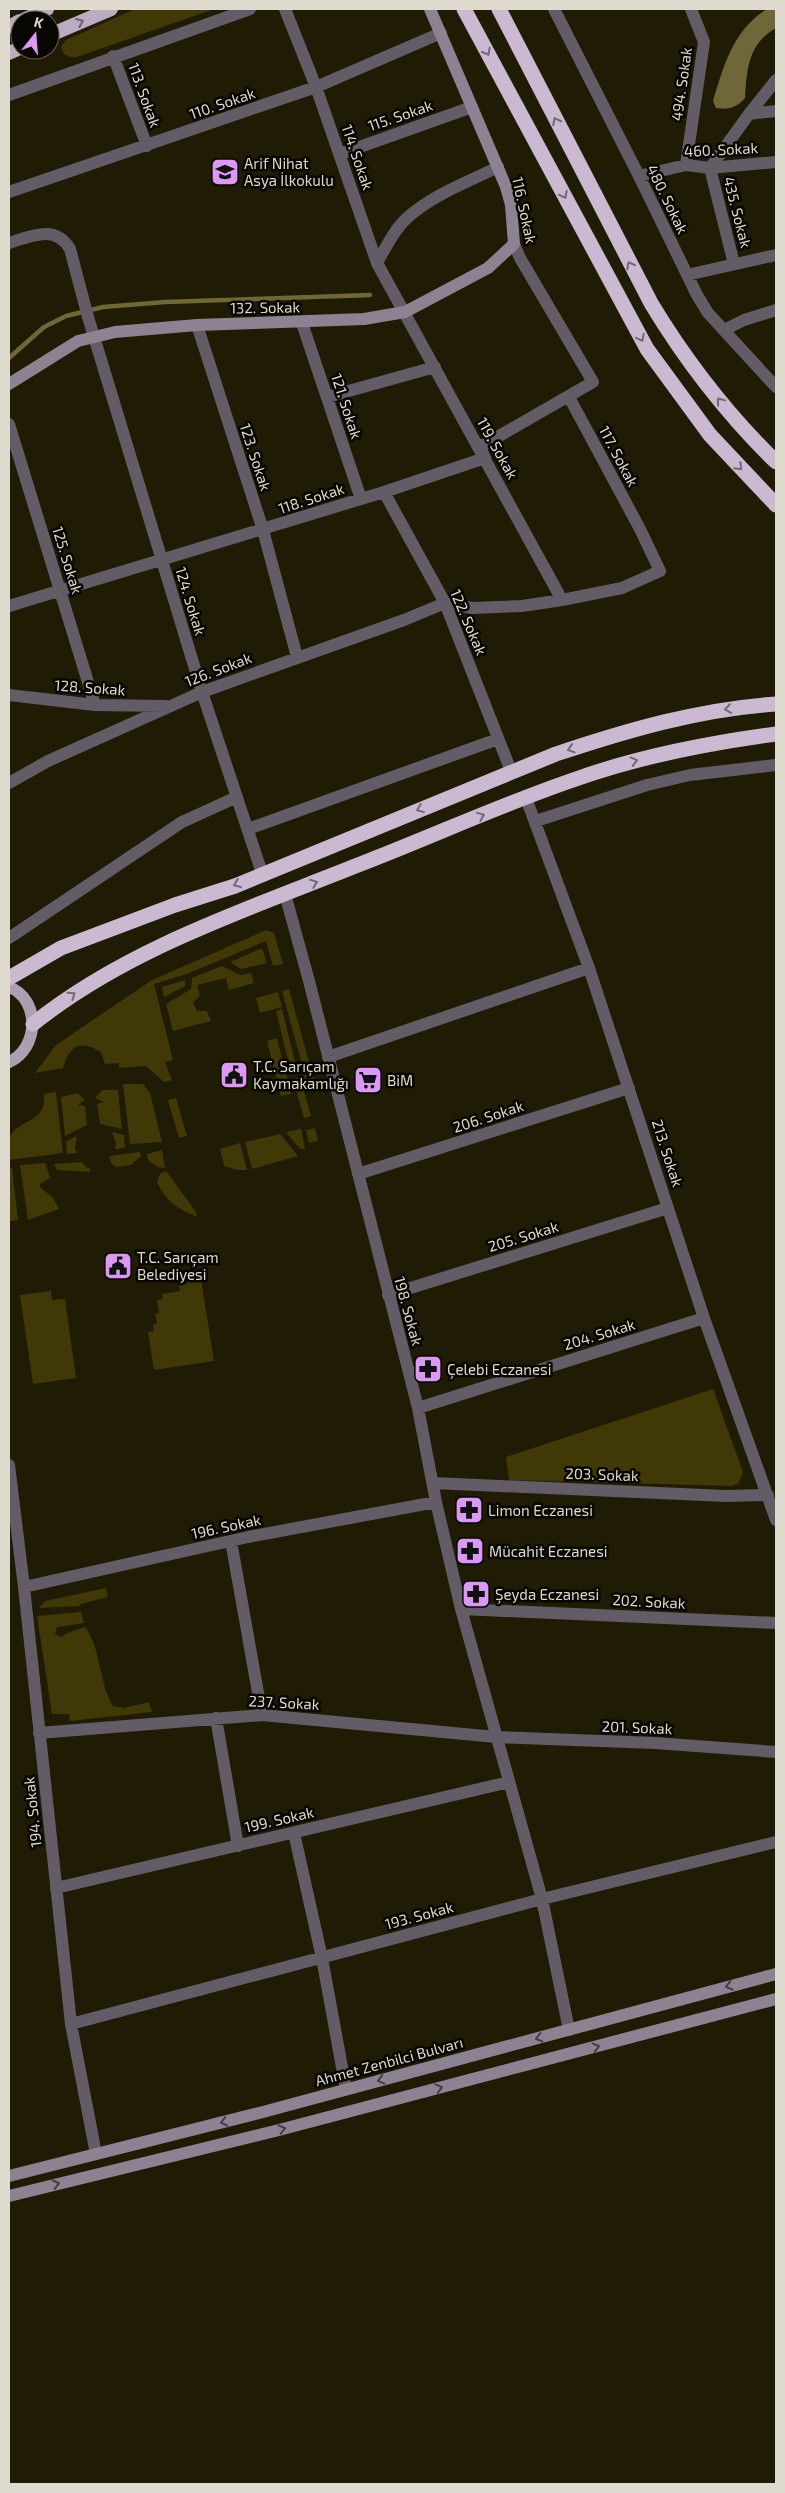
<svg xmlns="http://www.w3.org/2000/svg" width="785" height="2493" font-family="'Exo 2',sans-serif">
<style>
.green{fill:#403806}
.water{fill:#6f6738}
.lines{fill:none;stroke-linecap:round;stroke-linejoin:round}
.stream{stroke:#6f6738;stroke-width:4.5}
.minor{stroke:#635c66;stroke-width:12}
.secondary{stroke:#8d8291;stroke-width:12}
.primary{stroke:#ad9fb2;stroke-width:12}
.trunk{stroke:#bcacc2;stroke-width:14}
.motorway{stroke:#cab9d1;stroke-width:15}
.oneway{stroke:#6b616b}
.oneway2{stroke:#736873}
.oneway3{stroke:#443e42}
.labels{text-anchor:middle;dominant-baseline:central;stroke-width:5;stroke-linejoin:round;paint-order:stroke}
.street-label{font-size:15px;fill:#dedbce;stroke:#080601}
.poi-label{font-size:15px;fill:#dedbce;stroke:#080601;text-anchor:start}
</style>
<rect width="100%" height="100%" fill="#1f1b05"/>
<path class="green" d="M135,9H214L77,57H70L64,54L61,47L66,40Z
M266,930L274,933L283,964L273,966L266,941L184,975L154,984L173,1060L165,1062L172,1080L164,1082L146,1066L119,1068V1063L105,1064L101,1052C80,1039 69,1046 63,1068L35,1073L56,1045L152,980Z
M262,948L267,963L241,969L230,962Z
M222,966L240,975L251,973L254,983L229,990L226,978L197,985L200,996L193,1002L197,1011H207L211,1021L173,1031L166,1004L191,989L192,978Z
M185,980V986L164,997L162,987Z
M289,989L315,1084L303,1088L311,1116L304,1118L293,1079L305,1075L282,991Z
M278,992L282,1007L260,1013L256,998Z
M282,1009L297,1070L291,1072L276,1011Z
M277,1038L291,1094L281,1096L267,1041Z
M123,1084H143L150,1093L162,1142L130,1144Z
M102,1090H118L122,1129L100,1124L97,1104L104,1102L95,1098Z
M56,1092L63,1153L9,1160C9,1154 7,1146 9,1140C14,1118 47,1126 44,1094Z
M77,1093L85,1100L78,1105L85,1106L87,1125L65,1136L61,1097Z
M176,1098L187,1136L179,1138L168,1100Z
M315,1128L318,1141L309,1143L306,1130Z
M301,1129L305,1149H300L286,1132Z
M112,1132L124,1135L125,1148L115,1149L116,1143Z
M280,1134L298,1156L252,1169L245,1142Z
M77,1136L75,1148L77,1153L67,1154L66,1141Z
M240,1143L247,1170H237L224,1166L220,1149Z
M162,1150L165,1168L158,1167L148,1160L147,1154Z
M140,1152L141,1156L131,1165L116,1167L111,1163L109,1156Z
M82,1162L86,1167L90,1168V1172L57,1170L54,1164Z
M45,1163L50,1178L40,1184V1187L53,1198L59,1209L28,1220L20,1165Z
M12,1167L18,1220L9,1221V1168Z
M166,1171L194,1209L198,1217C178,1209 166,1202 157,1182L160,1174Z
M200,1273L214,1361L154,1370L148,1332L154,1331L153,1324H157L155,1314L159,1313L157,1300L163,1299L162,1294L180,1291L179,1285L188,1284L187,1275Z
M51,1291L52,1300L65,1299L76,1378L33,1384L20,1295Z
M713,1389L743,1472L739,1483L732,1486L509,1480L506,1457Z
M106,1588L108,1597L81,1604L79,1606L39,1608L45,1601Z
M81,1612L84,1623L57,1627L55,1634L62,1637L67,1633L85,1627C102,1650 98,1681 113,1706L124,1708L149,1702L152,1712L70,1721L69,1714H52L37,1616Z"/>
<path class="water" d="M767,9H776V28C748,44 747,69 745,98C736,108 729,110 716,108L713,101C724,65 733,30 767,9Z"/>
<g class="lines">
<path class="stream" d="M9,358L44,327L66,316L103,307L165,302L370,295"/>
<path class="minor" d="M285,9L316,87L377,263L562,600
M554,9L639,176L697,295L708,313L776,387
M113,56L147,146
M9,95L250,9
M749,114L776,80
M340,154L472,107
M686,165L704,42L691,9
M639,176L686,165L710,168L776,162
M9,192L316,87L441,33
M9,243C31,236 56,224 70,249L88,317L202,692L262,873
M377,263C386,247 394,230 407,218C432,195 468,182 498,167
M734,264L710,168L749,114L776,111
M687,275L776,255
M302,323L361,499
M197,325L263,530L297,657
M724,330L744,320L776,310
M327,397L435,367
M9,424L95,705
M384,492L445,603L511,771
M9,606L384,492L485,458L480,447L593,382L520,258L514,244
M9,695L95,705L166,706
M9,783L48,761L202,692L404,620L445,603L472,608L522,606L562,600L622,588L660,571L640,529L569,397
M526,798L589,968L704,1318L776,1520
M536,821L647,785L690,775L776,765
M248,829L498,739
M285,894L309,981L418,1408L436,1502L461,1609L542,1899L569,2030
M9,938L182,822L237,797
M328,1057L589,968
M358,1174L629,1088
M388,1295L668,1208
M418,1408L704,1318
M9,1465L24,1587L71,2024L96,2154
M434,1483L726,1496L768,1495
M231,1541L262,1715
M24,1587L248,1537L436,1502
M461,1609L776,1623
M216,1718L238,1846
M39,1733L262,1715L496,1737L655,1743L776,1752
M294,1833L322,1958L346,2089
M56,1888L509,1782
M71,2024L542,1899L776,1842"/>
<path class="secondary" d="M9,384L78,341L115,332L197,325L364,319L405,312L488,268L514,244L511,205L506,187L430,9
M9,2176L263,2112L776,1974
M9,2196L279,2130L776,1999"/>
<path class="primary" d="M9,987C41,999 39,1049 9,1062"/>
<path class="trunk" d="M23,20L47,9
M9,27L20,21
M50,35L111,9
M9,53L20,48"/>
<path class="motorway" d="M464,9L647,349L710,435L776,505
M499,9L651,303C686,361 728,415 776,462
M9,978L61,948L175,905L235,886L556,754C628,730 700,709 776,704
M33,1024C126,949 248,909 358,865C431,837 502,804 576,779C640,756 709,743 776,734"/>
</g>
<defs><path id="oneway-chevron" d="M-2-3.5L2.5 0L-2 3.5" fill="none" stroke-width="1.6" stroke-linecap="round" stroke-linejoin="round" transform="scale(1.25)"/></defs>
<use class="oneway" href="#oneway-chevron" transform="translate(80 22) rotate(-23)"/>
<g class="oneway2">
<use href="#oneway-chevron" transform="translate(487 52) rotate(62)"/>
<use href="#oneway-chevron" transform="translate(556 121) rotate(-117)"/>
<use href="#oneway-chevron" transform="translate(564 195) rotate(62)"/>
<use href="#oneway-chevron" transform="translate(630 265) rotate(-118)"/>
<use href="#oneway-chevron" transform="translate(641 338) rotate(62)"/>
<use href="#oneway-chevron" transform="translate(720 401) rotate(-127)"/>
<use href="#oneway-chevron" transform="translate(739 467) rotate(46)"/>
<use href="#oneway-chevron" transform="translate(728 709) rotate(172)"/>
<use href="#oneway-chevron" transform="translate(571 749) rotate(162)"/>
<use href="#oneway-chevron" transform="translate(634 761) rotate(-15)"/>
<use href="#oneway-chevron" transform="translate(420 809) rotate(158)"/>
<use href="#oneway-chevron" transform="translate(481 816) rotate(-22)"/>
<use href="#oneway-chevron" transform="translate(314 883) rotate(-21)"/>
<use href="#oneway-chevron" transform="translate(237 884) rotate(158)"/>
<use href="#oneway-chevron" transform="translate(72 995) rotate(-35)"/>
</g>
<g class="oneway3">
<use href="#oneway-chevron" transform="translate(729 1986) rotate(165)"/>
<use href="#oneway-chevron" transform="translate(539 2038) rotate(166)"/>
<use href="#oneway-chevron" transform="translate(596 2047) rotate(-15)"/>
<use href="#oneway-chevron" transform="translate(381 2080) rotate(165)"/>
<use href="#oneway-chevron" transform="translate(439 2088) rotate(-15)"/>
<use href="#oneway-chevron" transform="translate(224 2122) rotate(166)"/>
<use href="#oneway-chevron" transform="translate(282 2129) rotate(-14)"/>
<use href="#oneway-chevron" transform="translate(56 2184) rotate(-14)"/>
</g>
<defs>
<symbol id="school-square" viewBox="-11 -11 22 22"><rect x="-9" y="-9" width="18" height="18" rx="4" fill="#dc99f4" stroke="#080601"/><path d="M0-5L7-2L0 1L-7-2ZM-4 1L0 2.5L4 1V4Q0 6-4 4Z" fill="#111"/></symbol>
<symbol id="civic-square" viewBox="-11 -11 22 22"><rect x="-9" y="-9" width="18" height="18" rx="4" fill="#dc99f4" stroke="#080601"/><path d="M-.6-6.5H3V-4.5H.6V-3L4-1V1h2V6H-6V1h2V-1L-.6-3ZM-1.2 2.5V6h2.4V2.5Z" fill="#111"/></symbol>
<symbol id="supermarket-square" viewBox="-11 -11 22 22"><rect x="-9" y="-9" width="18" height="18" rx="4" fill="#dc99f4" stroke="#080601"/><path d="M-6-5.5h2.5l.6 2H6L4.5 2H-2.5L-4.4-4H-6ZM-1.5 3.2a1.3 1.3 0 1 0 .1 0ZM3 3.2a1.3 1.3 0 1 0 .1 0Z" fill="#111"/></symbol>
<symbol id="pharmacy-square" viewBox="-11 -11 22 22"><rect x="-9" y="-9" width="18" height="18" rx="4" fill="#dc99f4" stroke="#080601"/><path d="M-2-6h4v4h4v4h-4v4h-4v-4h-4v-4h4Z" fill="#111"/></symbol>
</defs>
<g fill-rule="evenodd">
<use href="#school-square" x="209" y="156" width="32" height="32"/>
<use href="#civic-square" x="218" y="1059" width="32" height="32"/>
<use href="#supermarket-square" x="352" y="1064" width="32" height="32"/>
<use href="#civic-square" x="102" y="1250" width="32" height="32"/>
<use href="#pharmacy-square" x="412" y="1353" width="32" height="32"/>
<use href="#pharmacy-square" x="453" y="1494" width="32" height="32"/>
<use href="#pharmacy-square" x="454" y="1535" width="32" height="32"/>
<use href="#pharmacy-square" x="460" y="1578" width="32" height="32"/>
</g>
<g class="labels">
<g class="street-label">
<text transform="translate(681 84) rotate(-82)">494. Sokak</text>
<text transform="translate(145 95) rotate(70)">113. Sokak</text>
<text transform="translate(222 103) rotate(-19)">110. Sokak</text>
<text transform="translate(400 115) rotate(-19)">115. Sokak</text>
<text transform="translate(721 149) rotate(-3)">460. Sokak</text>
<text transform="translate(358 157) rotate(71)">114. Sokak</text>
<text transform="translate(668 199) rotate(64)">480. Sokak</text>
<text transform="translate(525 210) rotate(78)">116. Sokak</text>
<text transform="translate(738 212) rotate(76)">435. Sokak</text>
<text transform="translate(265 307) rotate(-1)">132. Sokak</text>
<text transform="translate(347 406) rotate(72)">121. Sokak</text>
<text transform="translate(498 448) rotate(61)">119. Sokak</text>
<text transform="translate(619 456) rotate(62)">117. Sokak</text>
<text transform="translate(256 457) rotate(72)">123. Sokak</text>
<text transform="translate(311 498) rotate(-18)">118. Sokak</text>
<text transform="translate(68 560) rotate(73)">125. Sokak</text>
<text transform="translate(191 601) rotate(73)">124. Sokak</text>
<text transform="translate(469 622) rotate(67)">122. Sokak</text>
<text transform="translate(218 669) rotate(-21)">126. Sokak</text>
<text transform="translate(90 687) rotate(4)">128. Sokak</text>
<text transform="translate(488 1116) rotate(-18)">206. Sokak</text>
<text transform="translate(668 1153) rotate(72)">213. Sokak</text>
<text transform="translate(523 1236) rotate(-17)">205. Sokak</text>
<text transform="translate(409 1311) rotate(75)">198. Sokak</text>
<text transform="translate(599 1334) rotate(-17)">204. Sokak</text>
<text transform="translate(602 1474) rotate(2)">203. Sokak</text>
<text transform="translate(226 1526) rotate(-12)">196. Sokak</text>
<text transform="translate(649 1601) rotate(3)">202. Sokak</text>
<text transform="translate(284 1702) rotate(3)">237. Sokak</text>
<text transform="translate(637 1727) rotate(2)">201. Sokak</text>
<text transform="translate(32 1812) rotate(-96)">194. Sokak</text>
<text transform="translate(279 1819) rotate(-13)">199. Sokak</text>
<text transform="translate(419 1915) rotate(-15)">193. Sokak</text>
<text transform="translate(389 2061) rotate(-15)">Ahmet Zenbilci Bulvarı</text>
</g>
<g class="poi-label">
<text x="244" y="163">Arif Nihat<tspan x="244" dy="17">Asya İlkokulu</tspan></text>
<text x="253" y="1066">T.C. Sarıçam<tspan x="253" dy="17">Kaymakamlığı</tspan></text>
<text x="387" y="1080">BiM</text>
<text x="137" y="1257">T.C. Sarıçam<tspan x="137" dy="17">Belediyesi</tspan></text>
<text x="447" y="1369">Çelebi Eczanesi</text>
<text x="488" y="1510">Limon Eczanesi</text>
<text x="489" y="1551">Mücahit Eczanesi</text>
<text x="495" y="1594">Şeyda Eczanesi</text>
</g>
</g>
<rect width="785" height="2493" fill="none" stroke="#dedbce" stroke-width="20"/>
<g transform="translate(35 35) rotate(17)"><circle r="24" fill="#080601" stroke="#5e5b53"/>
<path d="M0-4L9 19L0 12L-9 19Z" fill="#dc99f4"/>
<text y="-8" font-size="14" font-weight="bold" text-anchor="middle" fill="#dedbce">K</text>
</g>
</svg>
